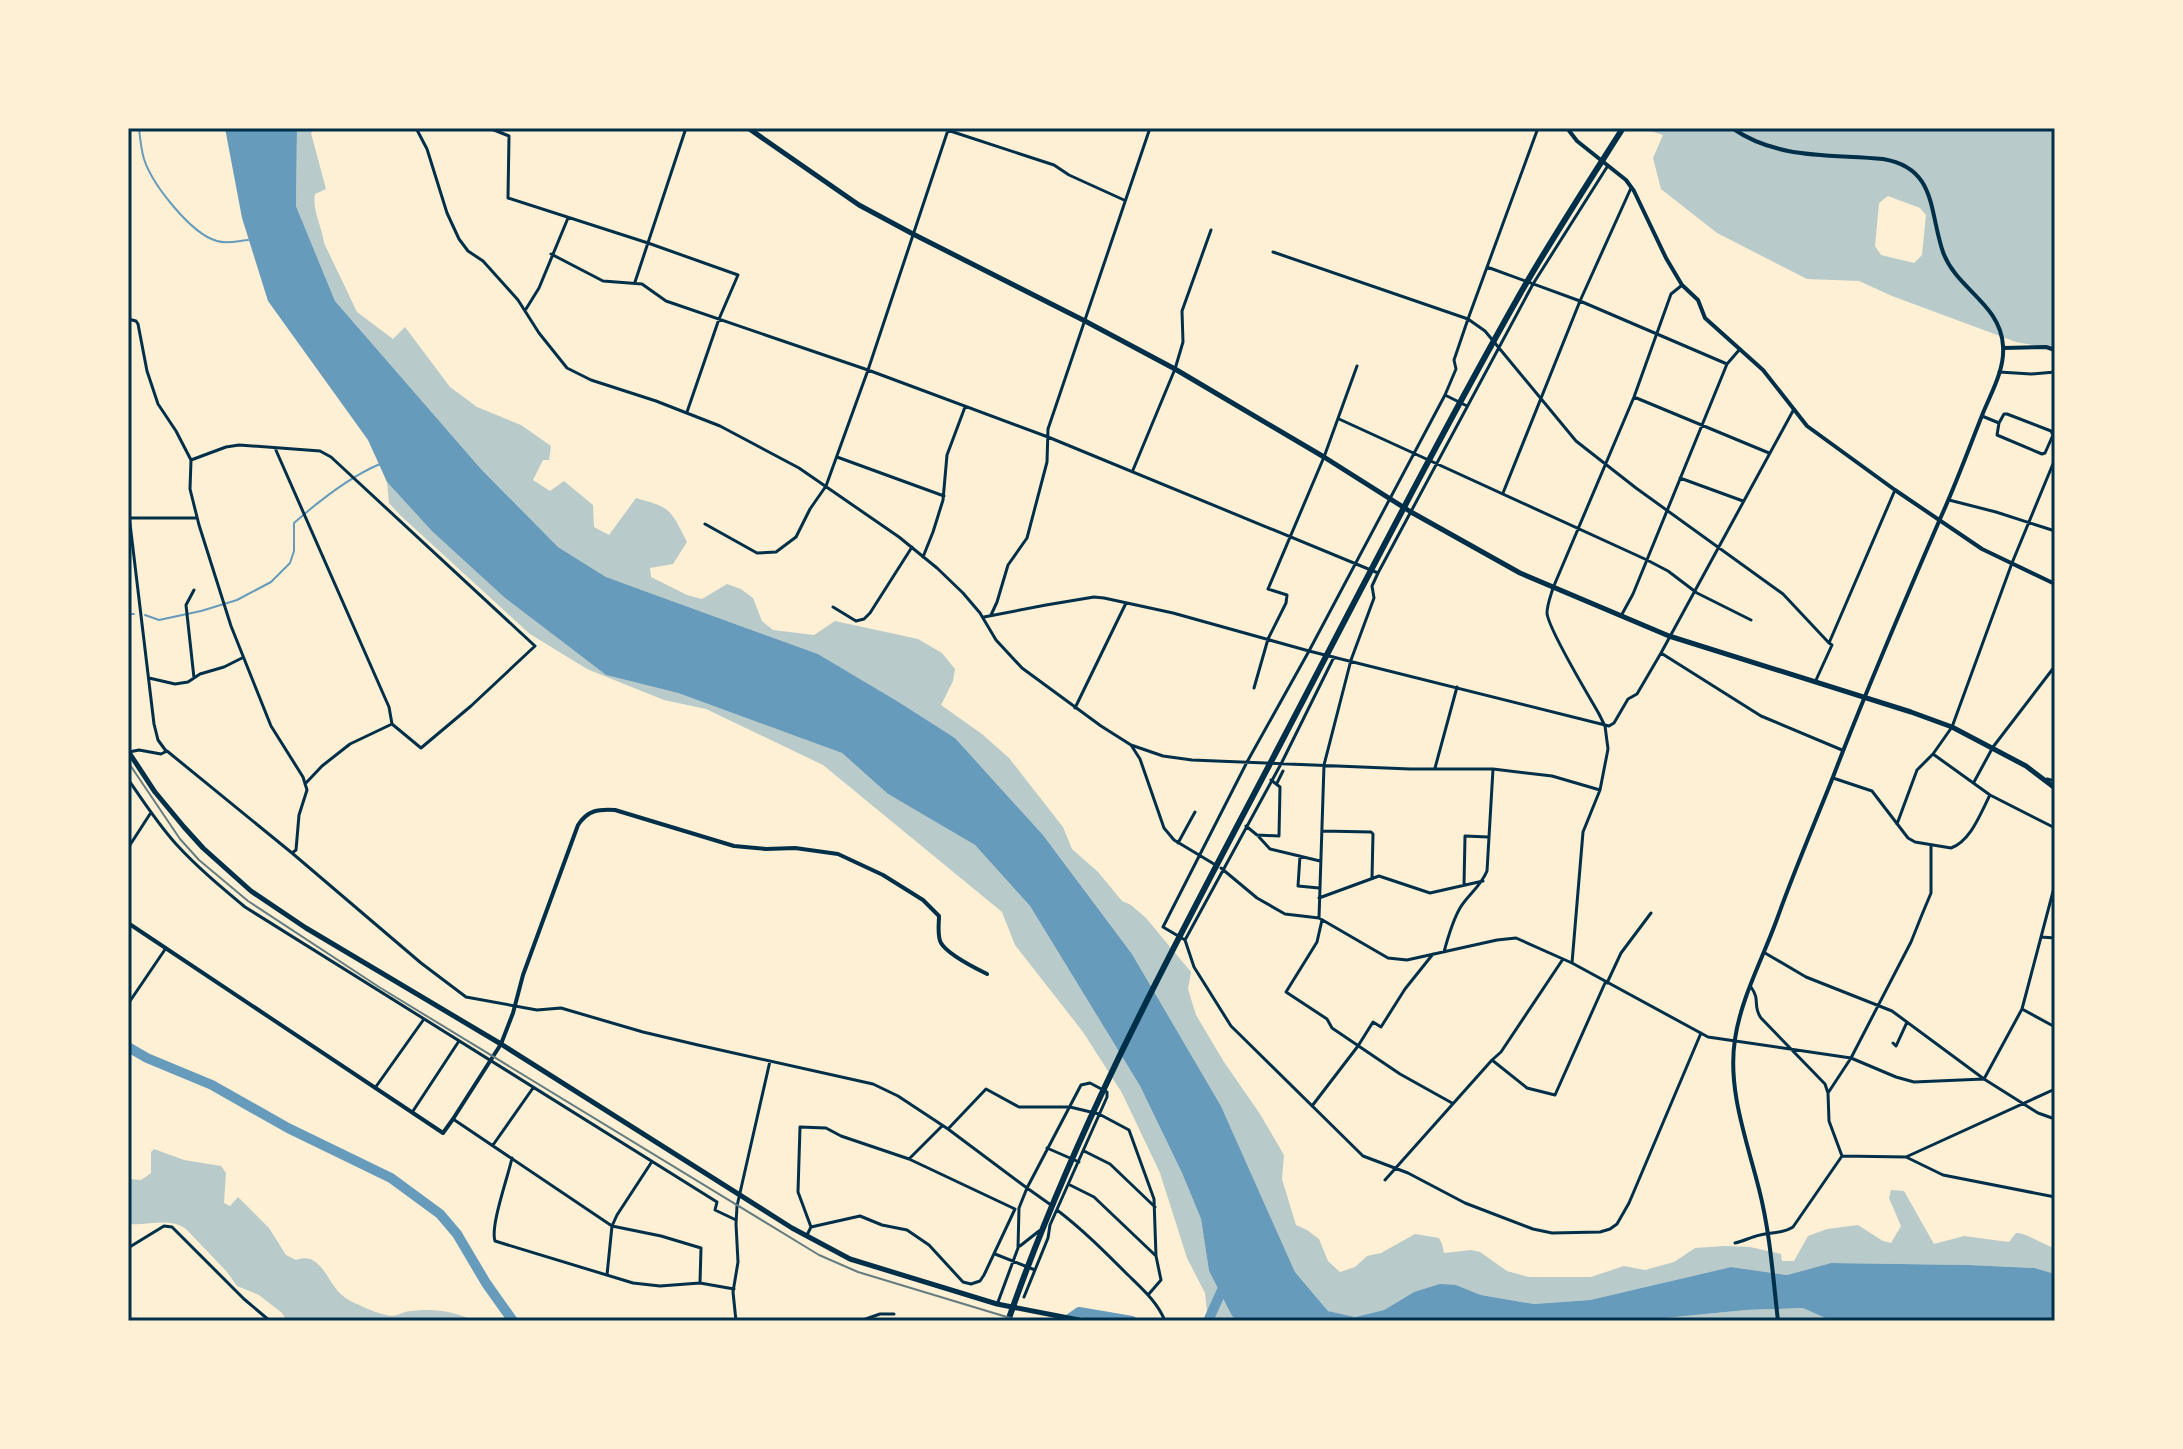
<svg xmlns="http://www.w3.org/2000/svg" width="2183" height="1449" font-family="Arial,sans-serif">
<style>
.green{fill:#b9caca;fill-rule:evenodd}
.water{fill:#669bbc}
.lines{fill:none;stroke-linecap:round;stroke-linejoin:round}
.stream{stroke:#669bbc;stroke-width:2}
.river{stroke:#669bbc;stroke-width:10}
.minor{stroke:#003049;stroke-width:3}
.tertiary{stroke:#003049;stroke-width:4}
.secondary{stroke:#003049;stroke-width:5}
.primary{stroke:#003049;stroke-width:5}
.motorway{stroke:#003049;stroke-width:6}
.rail{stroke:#657d81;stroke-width:2}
.neatline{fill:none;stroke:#003049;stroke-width:3}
</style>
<rect width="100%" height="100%" fill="#fdf0d5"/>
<path class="green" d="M297,128H315L311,133L326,189L315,194C312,211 322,226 324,243L357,312L393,339L405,327L450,387L477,407L521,425L551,446L549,460H543L533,480L550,491L564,481L593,505L594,527L609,535L636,498C672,508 670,509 687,542L673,564L650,568L651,577L687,595L702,599L727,584L741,589L753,598L762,621L773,630L814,635L835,621L918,639L942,653L955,669L953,681L941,705L982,734L1009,758L1063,827L1072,849L1098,872L1122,901L1131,905L1146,918L1191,972L1188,989L1196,1015L1224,1062L1260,1114L1284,1155L1282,1179L1296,1225L1307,1230L1319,1239L1328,1261L1340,1272L1355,1267L1367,1256L1381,1253L1415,1234L1439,1238L1442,1244L1444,1253L1471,1250L1480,1252L1507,1271L1529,1277H1591L1624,1266L1645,1270L1674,1262L1695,1248L1724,1246L1750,1247L1781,1254L1782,1261H1794L1808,1236L1827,1229L1858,1225L1883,1241L1891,1243L1901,1226L1889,1198L1891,1190L1904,1191L1934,1244L1964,1236L2009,1242L2016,1233C2025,1232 2043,1245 2055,1248V1274L2035,1268L1969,1265L1831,1263L1787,1275L1731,1267L1590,1300L1534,1304L1481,1295L1456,1285L1414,1292L1384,1310L1355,1317L1328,1311L1295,1272L1221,1106L1132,954L1043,835L955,738L897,701L818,654L606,577L558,547L481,469L335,301L296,206Z
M1641,128H2055V349L2016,342L1892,296L1859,281L1807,279L1717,233L1661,189L1653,158L1663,135ZM1888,196L1920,208L1926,215L1922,255L1914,263L1881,255L1875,246L1879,203Z
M387,482L433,531L505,598L606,675L678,693L842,753L888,794L975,845L1030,906L1140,1086L1182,1173L1201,1219L1209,1271L1232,1316L1238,1321H1208L1205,1293L1187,1258L1160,1173L1122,1093L1083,1032L1015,945L1002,912L823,765L706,709L664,700L587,669L530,634L401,516L389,503Z
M154,1149L184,1160L221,1166L226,1173L224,1203L230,1206L238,1197L269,1228L286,1255L296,1260C318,1251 326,1277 337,1290C342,1296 349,1301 357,1304C366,1308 376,1313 386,1315C396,1318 401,1312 410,1311C437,1308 451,1311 477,1321H287L282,1313L259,1295L237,1286L227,1272L186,1229C169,1217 149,1226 128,1224V1179L141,1180L151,1173V1152Z
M1804,1308L1832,1321H1658L1665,1318L1746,1310Z"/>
<path class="water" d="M225,128H297L296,206L335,301L481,469L558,547L606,577L818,654L897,701L955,738L1043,835L1132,954L1221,1106L1295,1272L1328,1311L1355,1317L1384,1310L1414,1292L1440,1284L1456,1285L1481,1295L1534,1304L1590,1300L1731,1267L1787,1275L1831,1263L1969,1265L2035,1268L2055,1274V1321H1832L1803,1308L1746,1310L1665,1318L1658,1321H1238L1232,1316L1209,1271L1201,1219L1182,1173L1140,1086L1030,906L975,845L888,794L842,753L678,693L606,675L505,598L432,531L387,482L368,440L268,301L242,218Z"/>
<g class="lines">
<path class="stream" d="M139,128C140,138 141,149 144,159C152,184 191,234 217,241C226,244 238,241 248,240
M128,614H134
M145,615L159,620L201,611L237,600L271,582L290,563L294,551V523C319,501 349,477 380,464"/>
<path class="river" d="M128,1047L147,1058L212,1085L288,1128L391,1178L440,1214L457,1234L486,1283L513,1321
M1066,1321L1079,1312L1132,1321
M1208,1321L1226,1281"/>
<path class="minor" d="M416,128L427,149L447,213L459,239L468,251L483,261L518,300L539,333L567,368L591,380L656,401L720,426L799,468L899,537L937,568L963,593L980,613L996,640L1022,668L1101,726L1131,745L1163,756L1192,760L1410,769H1493L1552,776L1600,790
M489,128L509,136L508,198L648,243L738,275L719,319L687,412
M941,128L1054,165L1069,175L1124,200
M1273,252L1468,319L1485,331L1576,441L1636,488L1783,594L1829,643
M551,254L603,281L642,284L666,301L868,370L1048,437L1378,573
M1487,267L1580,301L1727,364
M635,282L686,128
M526,309L539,288L568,218
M128,319L136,321L138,324L147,371L158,404L176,431L191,460L190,489L199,525L231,626L271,726L303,777L307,790L299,815L296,850L292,853
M1999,372L2031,374L2055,372
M1445,395L1467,406
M1634,397L1769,453
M1982,416L1999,423L1997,435L2042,454L2045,453L2053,435L2051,431L2007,414H2004L1999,423
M1339,419L1647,560L1668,571L1697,593L1751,620
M837,457L944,496
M191,460L226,447L239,445L320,451L331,457L535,646L471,706L421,748L392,724L389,707L275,448
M1133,470L1175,369L1183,342L1182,311L1211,230
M1680,478L1743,501
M1503,493L1580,301L1631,188
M1949,500L1996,512L2055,531
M128,507L154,724L158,740L166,751
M129,518H197
M705,524L757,553L776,552L796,537L810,509L826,486L868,370L948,130
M923,557L933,532L943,500L947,455L965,407
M833,607L856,621L864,619L870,613L912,547
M991,615L997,602L1008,565L1027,538L1047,462L1048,429L1150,128
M1621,616L1633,594L1727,364L1740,349
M984,617L1046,605L1094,597L1104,598L1173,613L1309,651L1609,726L1614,723L1628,699L1637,694L1661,653L1794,409
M1661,653L1761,716L1842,750
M1334,657L1282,762L1185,940L1163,927L1247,762L1309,651L1445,395L1456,369L1454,360L1468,319L1538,128
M149,678L175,684L188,682L200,674L224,667L242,658
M194,678L186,605L194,590
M1816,680L1832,645L1829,643L1895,490
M1254,688L1268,639L1286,603L1287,595L1268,589L1324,457L1357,366
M1075,708L1126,603
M1131,745L1140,759L1164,828L1174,840L1214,864
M129,752L139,750L161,754L167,751L292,853L421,963L466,997L537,1010L561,1008L643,1032L698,1045L873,1084L898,1096L948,1129L1027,1188L1081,1085L1090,1083L1107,1092V1097L1050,1225L1048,1238L1024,1297
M1933,754L1990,795L2055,828
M1435,768L1457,687
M1833,778L1872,791L1908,838L1915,842L1951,848C1971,841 1981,812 1990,795
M128,779C143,801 158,824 176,844C197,867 221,887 245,907L717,1202L715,1210L736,1220
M2047,779L2055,781
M1974,782L1993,747L2055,666
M1277,783L1283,771
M305,784L322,766L350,744L392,724
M1897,824L1917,770L1933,754L1952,727L2012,563L2055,459
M1246,826L1257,835L1279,836L1280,787L1271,780
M1322,831L1371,832L1373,834L1372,878
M1259,837L1270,849L1320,861
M1178,843L1195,812
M128,848L150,814
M1300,856L1298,886L1319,888
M1221,868L1257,898L1285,914L1319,918L1388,958L1407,960L1497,940L1516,938L1572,963L1708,1037L1851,1058L1896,1077L1914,1082L1984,1079
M1464,885L1465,836L1488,837
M1319,898L1379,876L1430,893L1483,881
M1319,918L1324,765L1351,660L1374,598L1372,586L1378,573L1533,284L1607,167
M1322,920L1317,942L1286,992L1327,1019L1332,1028L1400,1074L1452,1103
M2041,937L2055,938
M1185,940L1194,967L1231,1026L1363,1156L1408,1173L1465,1203L1533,1229L1552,1233L1600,1232L1610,1229L1617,1224L1629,1203L1701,1033
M1444,952C1448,937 1452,922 1460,908C1468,895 1481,886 1487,871L1493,769
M1765,953L1806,977L1892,1011L1984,1079L2038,1113L2055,1119
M1572,963L1583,832L1600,790L1608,749L1605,726L1599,714C1589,696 1548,629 1547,613C1547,605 1551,595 1553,588L1634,397L1671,294L1681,286
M1607,983L1621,953L1651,913
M1751,987C1761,1001 1752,1005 1761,1018L1825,1084L1828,1093L1829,1121L1842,1156
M128,1004L166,948
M2022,1009L2055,1027
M1893,1043L1896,1046L1907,1022
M1492,1060L1527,1088L1555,1095L1605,983
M1984,1079L2022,1009L2055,884
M375,1088L424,1019
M1828,1093L1851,1058L1911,942L1921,917L1931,893V845
M1312,1106L1358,1046L1373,1022L1381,1027L1405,989L1433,954
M413,1111L459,1041
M453,1119L612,1226L661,1236L701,1248L700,1283
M948,1129L986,1089L1019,1107H1070L1099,1114L1129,1130L1154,1199L1156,1256L1161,1280L1148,1295
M493,1145L533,1088
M1047,1148L1079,1162
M1084,1151L1110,1164L1155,1207
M1842,1156L1906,1157L2055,1089
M1906,1157L1943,1175L2055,1197
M512,1158C508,1177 490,1226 495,1241L633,1283L660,1286L700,1283L734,1289
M909,1159L942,1126
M1385,1180L1492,1060L1501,1052L1563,959
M1070,1185L1094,1197L1156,1256
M1057,1210C1082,1229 1104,1251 1126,1273C1141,1288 1157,1301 1165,1321
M811,1227L798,1192L800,1127L826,1128L841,1136L909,1159L1015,1209
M807,1235L811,1227L860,1216L882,1225L907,1230L929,1245L963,1282L971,1284L980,1281L984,1275L1015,1209
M1735,1243C1744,1241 1751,1237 1760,1235C1772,1232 1782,1234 1793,1227L1842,1156
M1020,1246L1039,1231
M128,1248L164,1226L172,1227L244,1299L270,1321
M995,1254L1035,1270
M607,1275L612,1226L617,1215L651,1163
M998,1302L1018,1248L1019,1208L1027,1188L1051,1205
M736,1321L733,1292L738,1262L736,1224L737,1206L770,1061
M860,1321L880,1314H894"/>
<path class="tertiary" d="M1567,128L1577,141L1626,180L1634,191L1666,258L1682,285L1698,300L1705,318L1763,370L1807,426L1895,490L1982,549L2055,584
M1732,128C1778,160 1830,154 1883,159C1937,168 1929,212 1943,252C1956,289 2001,304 2003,346C2005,369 1991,393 1983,413C1969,448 1956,484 1940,519C1903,605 1866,690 1833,777C1814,825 1794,871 1777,919C1763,958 1741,998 1735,1039C1727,1089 1747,1141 1759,1189C1770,1232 1773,1277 1778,1321
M2004,348L2046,347L2055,350
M128,923L443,1133L453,1119L501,1044L513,1013L523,975L578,825C588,810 598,809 615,810L734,846L766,849L795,848L838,854L883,875L923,900L939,916C939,924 937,936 941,943C948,955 975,968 987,974"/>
<path class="secondary" d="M128,751L155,792L184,827L203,848L251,891L306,928L501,1044L792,1228L850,1259L997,1304L1084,1321"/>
<path class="primary" d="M748,128L859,205L913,234L1085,321L1175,369L1324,457L1411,512L1520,573L1669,636L1911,712L1952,727L2026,766L2055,788"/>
<path class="motorway" d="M1008,1321C1079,1116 1185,927 1285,735C1362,588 1438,439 1520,294C1552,238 1588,183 1623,128"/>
<path class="rail" d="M128,762L180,839L199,860L248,901L379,987L819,1255L858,1272L1020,1321"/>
</g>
<rect width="2183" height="1449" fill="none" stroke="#fdf0d5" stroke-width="260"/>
<rect x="130" y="130" width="1923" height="1189" class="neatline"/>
</svg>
